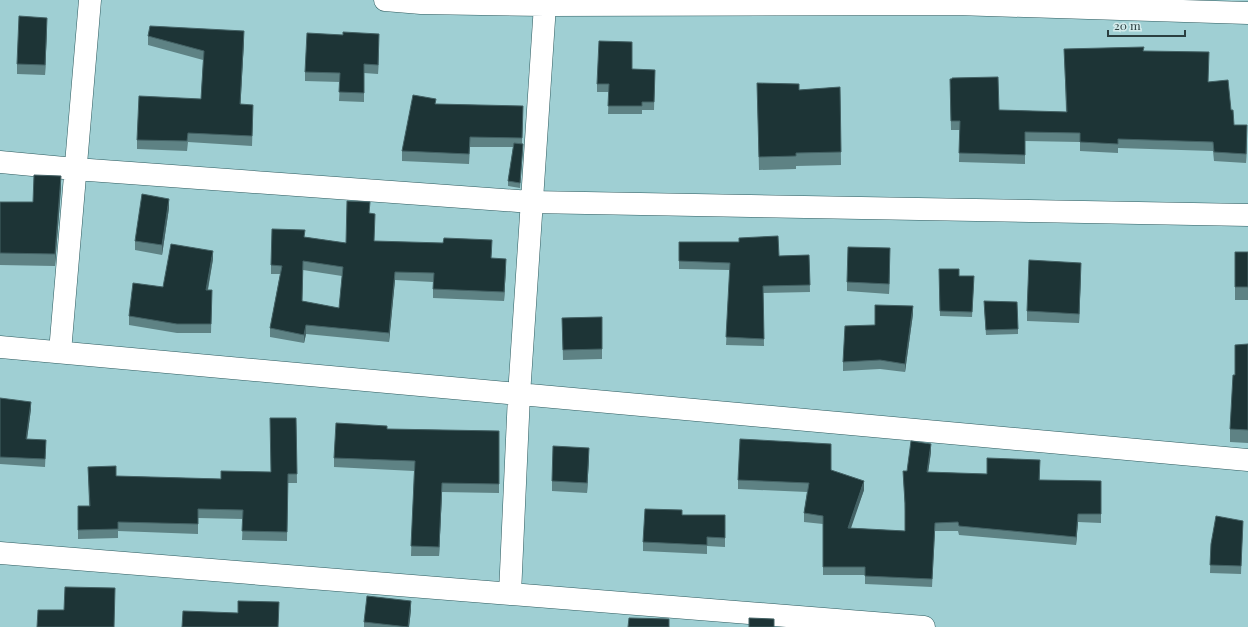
<svg xmlns="http://www.w3.org/2000/svg" width="1248" height="627" font-family="'Playfair Display',serif">
<style>
.lines{fill:none;stroke-linecap:round;stroke-linejoin:round}
.minor-casing{stroke:#2d5a5e;stroke-width:23}
.minor{stroke:#fff;stroke-width:22}
.wall{fill:#5e8284;fill-rule:evenodd}
.shaded-wall{fill:#446265}
.building{fill:#1d3436;stroke:#446265;fill-rule:evenodd}
</style>
<rect width="100%" height="100%" fill="#9fcfd3"/>
<g class="lines">
<defs>
<path id="minor" d="M385,0L421,3L545,5L956,4L1248,13
M0,162L75,169L531,202L1248,215
M0,347L1248,460
M60,352L90,0
M0,553L924,627
M510,594L519,395L545,5"/>
</defs>
<use href="#minor" class="minor-casing"/>
<use href="#minor" class="minor"/>
</g>
<path class="wall" d="M47,27L45,75L17,74V64Z
M148,36L244,41L240,104L253,114L252,146L188,142L187,151L137,149V140L201,99L203,60L148,45Z
M379,43L378,74L364,73V102L339,101L340,82L305,81V72Z
M1064,49L1144,51L1208,82L1231,110L1234,125L1247,135L1246,163L1214,161L1213,151L1118,148V153L1080,151V142L1025,141V164L959,162L960,130H951L950,89L999,110L1066,112Z
M632,69L655,70L654,110H642V114H608L609,92H597V84Z
M757,83L799,90L840,87L841,165L796,166V169L759,170Z
M436,104L523,106L522,144L523,149L520,188L508,186V181L513,147H470L469,164L402,161V151Z
M61,188L55,266L0,265V202H33Z
M169,208L162,255L135,250V241Z
M370,213L374,241L492,249L491,258L506,267L504,301L433,298V282L395,280L389,342L306,334L304,343L270,337V328L280,274H271V265L305,237L346,243ZM303,270L342,276L339,308L302,301Z
M679,242L779,256L809,255L810,292L763,293L764,346L726,345L730,270L679,269Z
M1235,252H1248V300H1235Z
M890,258L889,294L847,291V282Z
M213,259L208,290H212L211,333H177L129,325V316L163,287Z
M939,269L959,276L974,281L972,317L940,316Z
M1081,273L1079,323L1027,321V311Z
M984,306L1018,329V334L986,335Z
M913,314L905,372L880,369L843,371V362L875,325Z
M602,317V359L563,360L562,318Z
M1248,344V443L1230,442V429L1235,375Z
M0,398L31,409L27,439L46,447L45,467L0,464Z
M296,418L297,483H288L287,541L242,540L243,519L198,518V534L118,531V538L78,539V506H89L88,467L116,476L221,479L271,472Z
M387,429L499,431V493L442,492L439,556H411L414,471L334,467V458Z
M931,452L928,472L987,474L1040,468V480L1101,481V523L1078,522L1076,545L959,535L958,531H935L932,587L865,584V575H823V524L804,522V513L807,492L738,489V480L831,470L864,490L850,528L905,531V511L903,471H907Z
M589,457L587,493L552,491V481Z
M682,515H725V547L707,546V554L643,551V542Z
M1243,521L1241,574L1210,573L1211,544Z
M411,610L409,627H364V622Z"/>
<path class="shaded-wall" d="M47,18V27L45,75V65Z
M244,31V41L240,113V104Z
M379,34V43L378,74V65Z
M1247,125V135L1246,163V154Z
M61,176V188L55,266V254Z
M169,199V208L162,255V245Z
M890,248V258L889,294V284Z
M213,251V259L206,299V290Z
M506,259V267L504,301V292Z
M1081,263V273L1079,323V314Z
M395,272V280L389,342V333Z
M913,306V314L905,372V364Z
M306,325V334L304,343V335Z
M31,402V409L26,446V439Z
M931,444V452L927,480V472Z
M589,448V457L587,493V483Z
M864,481V490L848,537V528Z
M442,483V492L439,556V547Z
M1078,514V522L1076,545V537Z
M411,601V610L409,627H408Z"/>
<path class="building" d="M19,16L47,18L45,65L17,64Z
M150,26L244,31L240,104L253,105L252,136L188,133L187,141L137,140L139,96L201,99L204,51L148,36Z
M343,32L379,34L378,65L364,64V93L339,92L340,73L305,72L307,33L343,35Z
M599,41L632,42V69L655,70L654,102H642V106H608L609,84H597Z
M1144,47L1143,51L1209,52L1208,82L1228,80L1231,110H1233L1234,125H1247L1246,154L1214,152L1213,142L1118,139V144L1080,142V133L1025,132V155L959,153L960,121H951L950,79H952V78L998,77L999,110L1067,112L1064,49Z
M757,83L799,84V90L840,87L841,152L796,153V156L759,157Z
M413,95L436,99L435,104L523,106L522,138L470,137L469,154L402,151Z
M514,143L523,144L520,183L508,181Z
M34,175L61,176L55,254L0,253V202H33Z
M142,194L169,199L162,245L135,241Z
M347,201L370,202L369,213L375,214L374,241L443,243L444,238L492,240L491,258L506,259L504,292L433,289L434,273L395,272L389,333L306,325L304,335L270,328L282,266L271,265L272,229L305,230L304,237L346,243ZM303,261L343,267L339,308L302,301Z
M778,236L779,256L809,255L810,285L763,286L764,339L726,337L730,263L679,261V242H739V238Z
M171,244L213,251L206,290H212L211,324H177L129,316L133,283L163,287Z
M848,247L890,248L889,284L847,282Z
M1235,252H1248V287H1235Z
M1029,260L1081,263L1079,314L1027,311Z
M939,269H959V276H974L972,312L940,311Z
M984,301L1017,302L1018,329L986,330Z
M875,305L913,306L905,364L880,360L843,362L845,326L875,325Z
M602,317V349L563,350L562,318Z
M1248,344V430L1230,429L1233,375H1235V345Z
M0,398L31,402L26,439L46,440L45,459L0,457Z
M270,418H296L297,474H288L287,532L242,531L243,510L198,509V524L118,522V529L78,530V506H90L88,467L116,466V476L221,479V471L271,472Z
M336,423L387,426V429L499,431V484L442,483L439,547L411,546L415,461L334,458Z
M740,439L831,444V470L864,481L848,528L905,531V503L903,471H907L911,441L931,444L927,472L987,474V458L1040,460L1039,480L1101,481V514H1078L1076,537L959,526L958,522L935,523L932,579L865,576V567H823V516L804,513L809,483L738,480Z
M553,446L589,448L587,483L552,481Z
M645,509L682,510V515H725V538L707,537V545L643,542Z
M1216,516L1243,521L1241,566L1210,565L1211,544Z
M65,587L115,588L114,627H37L38,610H64Z
M367,596L411,601L408,627L364,622Z
M238,601L279,602L278,627H182L183,611L238,613Z
M629,618L669,619V627H628Z
M749,618L774,619V627H749Z"/>
<path d="M1108 30v6h77v-6" fill="none" stroke="#2b3f40" stroke-width="2"/>
<text x="1114" y="30" font-size="12" fill="#2b3f40" stroke="#d3ebec" stroke-width="3" paint-order="stroke">20 m</text>
</svg>
